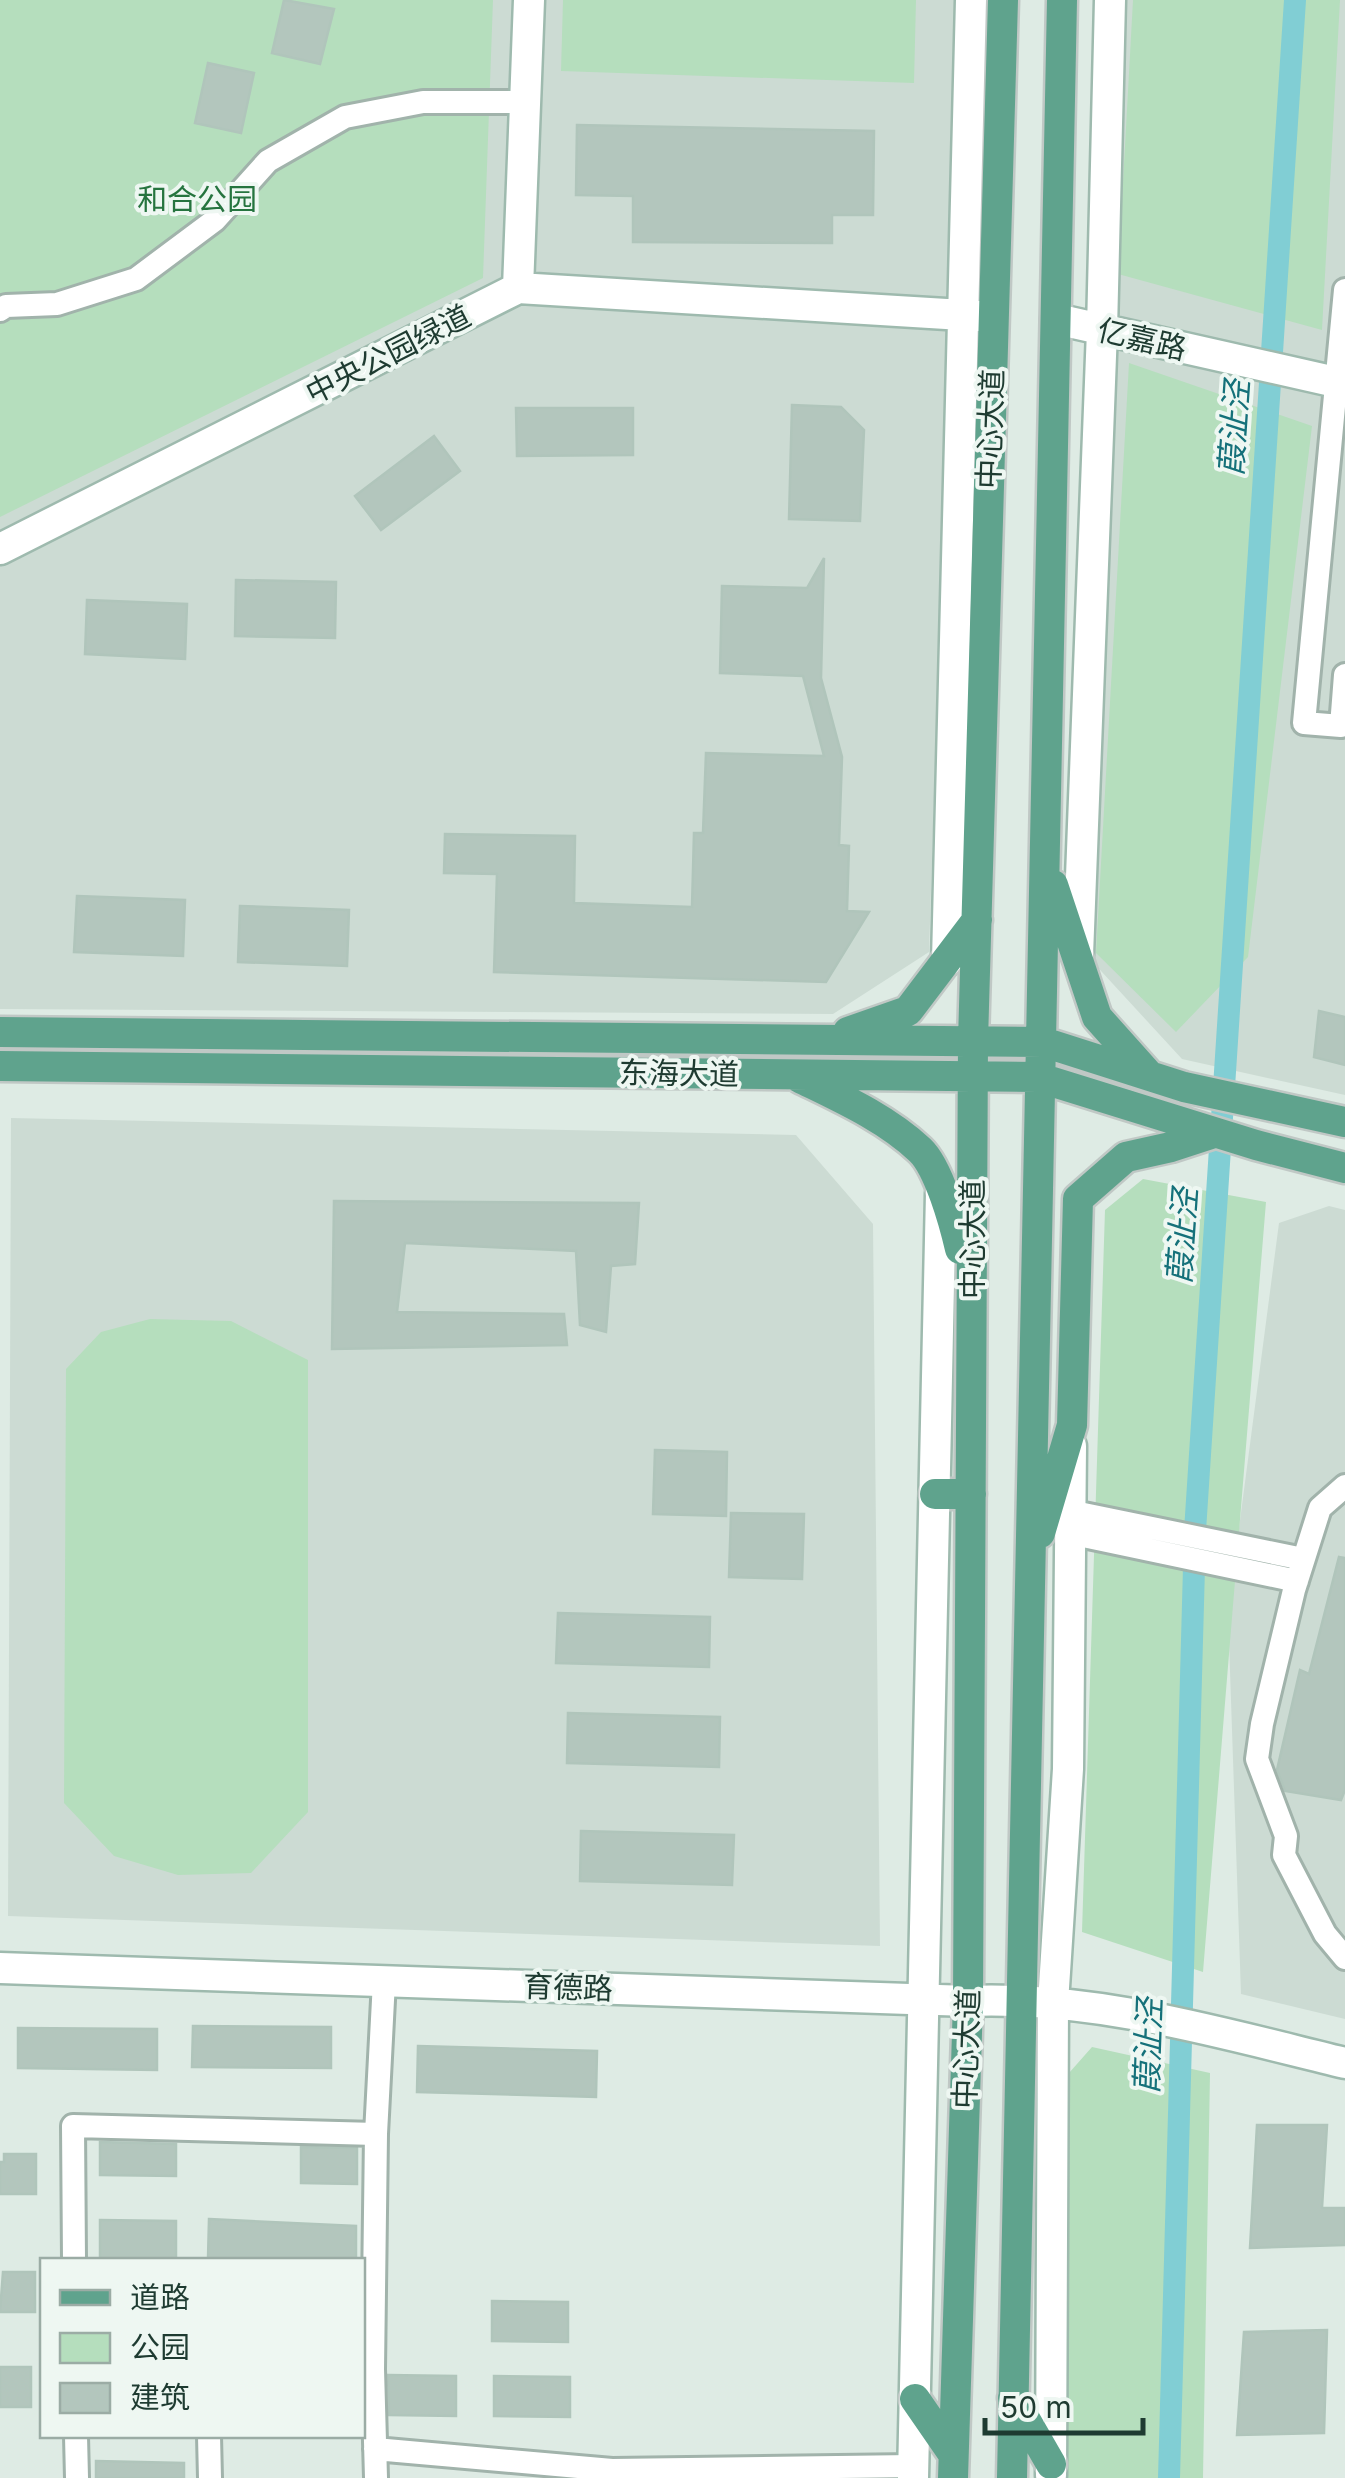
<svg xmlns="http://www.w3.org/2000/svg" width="1345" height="2478" font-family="Inter,'Noto Sans SC',sans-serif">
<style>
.built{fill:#ccdbd3}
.green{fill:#b5debd}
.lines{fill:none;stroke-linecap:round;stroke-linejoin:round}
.canal{stroke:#81ced4;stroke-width:22}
.building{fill:#b3c6bd;stroke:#b0c5bb;stroke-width:2.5}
.street-casing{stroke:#a1b3ab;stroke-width:28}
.secondary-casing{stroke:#9ebaae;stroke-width:35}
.primary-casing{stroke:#c0c8c5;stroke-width:35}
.street{stroke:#fff;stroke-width:22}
.secondary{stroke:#fff;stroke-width:30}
.primary{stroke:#5fa38d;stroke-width:30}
.labels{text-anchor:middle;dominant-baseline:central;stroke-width:8;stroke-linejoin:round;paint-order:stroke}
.park-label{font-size:30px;fill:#26743f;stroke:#eef7f2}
.street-label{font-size:30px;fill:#1e3b31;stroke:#eef7f2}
.water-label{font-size:32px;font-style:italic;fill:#15717a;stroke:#eef7f2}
</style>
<rect width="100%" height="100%" fill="#deebe4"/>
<path class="built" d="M0,0H960L929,952L833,1014L0,1009Z
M1124,0H1345V1095L1182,1059L1090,959Z
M11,1118L796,1135L873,1224L880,1946L8,1916Z
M1329,1206L1345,1210V2019L1241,1994L1228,1612L1279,1223Z"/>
<path class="green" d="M0,0H493L483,278L0,517Z
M563,0H916L914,83L561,71Z
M1133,0H1340L1322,330L1118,274Z
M1129,363L1312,426L1248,957L1176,1032L1096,953Z
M1143,1179L1266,1202L1203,1972L1082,1932L1105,1210Z
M150,1319L231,1321L308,1360V1812L251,1873L178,1875L114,1856L64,1803L66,1369L101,1332Z
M1092,2047L1210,2073L1203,2478H1066L1069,2073Z"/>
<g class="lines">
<path class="canal" d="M1169,2478L1195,1531L1295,0"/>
</g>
<path class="building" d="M284,0L334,9L320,64L272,53Z
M208,63L254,73L241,133L195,123Z
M577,125L874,131L873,215H832V243L633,242V196L576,195Z
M792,405L841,407L864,430L860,521L789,519Z
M516,408H633V455L517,456Z
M434,436L460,471L381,530L355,496Z
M824,558L821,678L842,757L839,845L849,846L847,911L869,912L826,982L494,972L497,874L444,873L445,834L575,836L574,903L692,907L694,833H703L706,753L824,756L803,676L720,673L722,586L807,588Z
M236,580L336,582L335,638L235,636Z
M87,600L187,604L185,659L85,654Z
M77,896L185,900L183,956L74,952Z
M240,906L349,910L347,966L238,962Z
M1319,1011L1345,1017V1065L1314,1057Z
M334,1201L639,1203L635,1264L611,1266L606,1332L580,1325L576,1251L405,1243L397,1312L564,1314L567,1345L332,1349Z
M655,1450L727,1452L726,1516L653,1514Z
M731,1513L804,1514L802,1579L729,1577Z
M1339,1557L1345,1558V1790L1341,1800L1285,1791L1277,1770L1300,1670L1309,1674Z
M558,1613L710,1617L709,1667L556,1663Z
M568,1713L720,1717L719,1767L567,1763Z
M581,1831L734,1835L732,1885L580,1881Z
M193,2026L331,2027V2068L192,2067Z
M18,2028L157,2029V2070L18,2068Z
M418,2046L597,2051L596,2097L417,2092Z
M1257,2125H1327L1322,2208H1345V2245L1250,2248Z
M100,2142L176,2144V2176L100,2175Z
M301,2147L357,2148V2184L301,2183Z
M4,2154H36V2194H0V2162H4Z
M209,2219L356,2226V2260L208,2259Z
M100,2220L176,2221V2260H100Z
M3,2272H35V2312H0Z
M492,2301L568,2302V2342L492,2341Z
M1327,2330L1324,2433L1237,2435L1244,2332Z
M0,2367H31V2407H0Z
M388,2375L456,2376V2416L389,2415Z
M494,2376L570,2377V2417L494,2416Z
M96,2461L184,2463V2478H96Z"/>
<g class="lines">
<defs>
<path id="street" d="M1345,290L1304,723L1341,726L1345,675
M0,310L6,306L57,304L136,279L215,220L268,161L345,117L423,102H525
M1345,1486L1320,1508L1294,1590L1262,1724L1257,1759L1286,1836L1284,1855L1325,1934L1345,1958
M1069,1511L1303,1559
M1069,1533L1297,1581
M74,2260L73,2126L376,2134L384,1981
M362,2369H373L376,2134
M373,2369L376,2478
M76,2436L77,2478
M209,2436L210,2478
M375,2449L612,2470L913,2466"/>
<path id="secondary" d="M518,288L979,316
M1056,319L1345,384
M0,549L518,288L529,0
M1078,955L1102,330L1110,0
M947,961L971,0
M0,1968L968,2001C1097,1996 1221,2033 1345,2063
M1051,2475L1053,2003L1068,1769L1071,1446
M913,2478L941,1193"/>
<path id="primary" d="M1053,885L1097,1017L1147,1073
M0,1032L1043,1042L1184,1087L1345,1122
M848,1032L908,1011L977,920
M0,1066L1037,1077L1256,1145L1345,1168
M800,1078C841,1098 886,1118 920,1150C939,1168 954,1223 960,1249
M935,1494H971
M1040,1533L1072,1425L1078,1199L1126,1157L1171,1147L1214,1133
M1013,2398L1051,2464
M915,2399L953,2454
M953,2478L968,2001L973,1041L1003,0
M1012,2478L1062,0"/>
</defs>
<use href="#street" class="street-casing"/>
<use href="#secondary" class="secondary-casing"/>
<use href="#primary" class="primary-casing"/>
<use href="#street" class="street"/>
<use href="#secondary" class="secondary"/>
<use href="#primary" class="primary"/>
</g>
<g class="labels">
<g class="park-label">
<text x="197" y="199">和合公园</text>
</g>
<g class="street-label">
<text transform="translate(1142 339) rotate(13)">亿嘉路</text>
<text transform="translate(388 354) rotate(-27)">中央公园绿道</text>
<text transform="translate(990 429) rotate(-88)">中心大道</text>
<text transform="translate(679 1073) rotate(1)">东海大道</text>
<text transform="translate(972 1239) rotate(-90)">中心大道</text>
<text transform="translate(568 1987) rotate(2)">育德路</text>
<text transform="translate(966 2049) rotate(-88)">中心大道</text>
</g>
<g class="water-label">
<text transform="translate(1234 428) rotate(-86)">葭沚泾</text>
<text transform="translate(1182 1236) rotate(-86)">葭沚泾</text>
<text transform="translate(1148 2046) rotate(-88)">葭沚泾</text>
</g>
</g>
<rect x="40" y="2258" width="325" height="180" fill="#eef7f2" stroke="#9baca5" stroke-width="2.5"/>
<rect x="60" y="2290" width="50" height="15" fill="#5fa38d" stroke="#9baca5" stroke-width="2.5"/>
<text x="130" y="2308" font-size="30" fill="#1e3b31">道路</text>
<rect x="60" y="2333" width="50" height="30" fill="#b5debd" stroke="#9baca5" stroke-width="2.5"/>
<text x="130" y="2358" font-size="30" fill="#1e3b31">公园</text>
<rect x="60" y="2383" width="50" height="30" fill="#b3c6bd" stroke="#9baca5" stroke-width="2.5"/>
<text x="130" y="2408" font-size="30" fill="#1e3b31">建筑</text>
<path d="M985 2418v15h158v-15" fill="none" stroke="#1e3b31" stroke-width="5"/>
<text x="1000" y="2418" font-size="30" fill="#1e3b31" stroke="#eef7f2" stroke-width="8" paint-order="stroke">50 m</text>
</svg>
